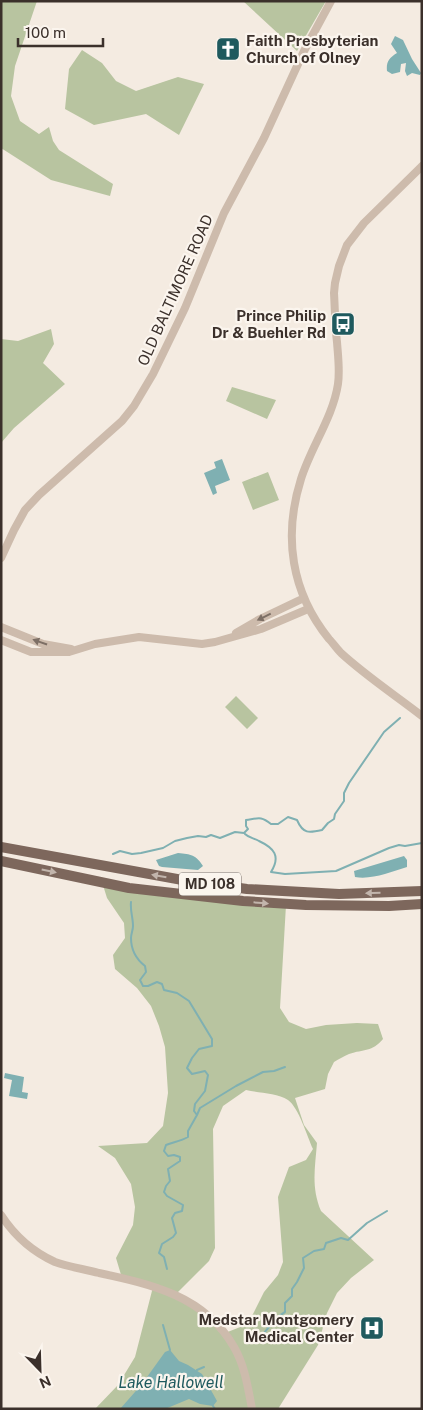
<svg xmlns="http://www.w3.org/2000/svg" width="423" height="1410" font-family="'Public Sans',sans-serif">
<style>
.green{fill:#b8c4a0;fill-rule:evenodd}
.water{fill:#7fb0b2}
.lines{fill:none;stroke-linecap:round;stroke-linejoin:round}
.stream{stroke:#7fb0b2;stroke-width:2}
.minor{stroke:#cdbbac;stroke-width:8}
.major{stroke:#7d675c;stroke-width:10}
.oneway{fill:#7d6f65}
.oneway2{fill:#c2b5ac}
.labels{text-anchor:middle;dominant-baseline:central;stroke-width:4.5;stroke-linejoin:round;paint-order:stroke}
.shield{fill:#fbf5ee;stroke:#756b66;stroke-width:1}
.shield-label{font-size:14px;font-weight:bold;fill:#3b302b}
.poi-label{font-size:15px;font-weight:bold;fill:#3b302b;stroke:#fbf5ee;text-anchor:end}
.street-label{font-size:15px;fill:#3b302b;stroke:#fbf5ee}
.water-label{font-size:16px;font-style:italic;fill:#1f5a5e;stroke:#fbf5ee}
</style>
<rect width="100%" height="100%" fill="#f4ebe1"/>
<path class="green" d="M1,1H37L15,66L11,96L20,121L39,134L49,127L53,141L59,150L113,184L110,196L51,180L1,148Z
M243,1H326L297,51Z
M82,50L102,63L116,81L136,91L178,77L204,84L179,135L146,114L94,125L65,109L69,69Z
M51,329L54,344L43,363L65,384L14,428L1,443V339L18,341Z
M232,387L276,400L267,419L226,401Z
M268,472L279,500L253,510L242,482Z
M236,696L258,718L247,729L225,707Z
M102,882L286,905L280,1008L289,1022L306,1029L326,1025L357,1023L378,1024L383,1039C372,1052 364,1049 349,1054C344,1056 339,1059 334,1062L328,1074L325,1089L295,1098L304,1125L317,1143C315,1168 311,1187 321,1211L374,1260L351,1278L337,1293L327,1313L318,1345L278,1409H95L118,1385L135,1357L153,1287L122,1278L116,1258L133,1225L135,1207L131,1184L115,1158L98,1146L147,1143L163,1126L168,1093L165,1047L159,1026L151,1006L137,988L115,969L113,955L125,938L124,923L107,898ZM246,1090C259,1093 277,1093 288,1100C299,1108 307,1136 313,1149L306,1160L289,1167L278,1197L283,1262L278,1275L264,1292L248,1324L225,1333L176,1294L209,1261L215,1248L213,1129L223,1106Z"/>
<path class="water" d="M395,36L403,40L412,59L421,73L420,75L412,73L407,76L405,71L406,63L401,64L400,72L392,74L387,71C386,62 389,58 397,53L391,44Z
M222,459L230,480L215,486L217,493L213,495L204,473L216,468L214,462Z
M178,853C191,854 196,855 203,866L198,870L162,867L159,866L156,860Z
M404,856L407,860V867C390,872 372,880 355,877L354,871Z
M5,1073L24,1077L22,1092L28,1093L27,1099L9,1096L12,1080L4,1078Z
M170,1350L179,1361L188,1365L202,1374L217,1401L213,1406L200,1404L189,1399L165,1409H120L142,1384L165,1352Z"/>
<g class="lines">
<path class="stream" d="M245,834C249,838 254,838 259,841C274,848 281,856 271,872L285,874L336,871L389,848L399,845L405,846L422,843
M113,854L120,851L132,854L141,853L163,848L175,841L187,838L198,836L206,837L211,835L220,838L235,832L244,833L248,829L246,826V820C259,818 261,816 271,824H278L288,817L297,820C303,834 309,833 322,830L328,823L334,819L335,814L344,801V793L349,783L384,732L400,718
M131,902C130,910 133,918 133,926C133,930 131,934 131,938C131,949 136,959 145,966L146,972L140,980L143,986H148L157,982L162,984L164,990L177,993L189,1001L212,1039V1046L199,1049L192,1058L187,1068L192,1074L205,1071L208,1075L205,1091L195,1104L194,1111L197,1115L188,1131V1137C181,1141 174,1142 166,1145L164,1151L168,1156L174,1155L180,1157V1161L168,1169L170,1181L166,1186L164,1192L167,1196L183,1205L182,1211L175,1213L172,1218L176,1233L173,1237L162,1244L159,1253L164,1257L167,1269
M197,1115L200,1108L236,1086L263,1072L274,1071L285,1067
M163,1325L170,1350
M257,1341C266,1332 274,1318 285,1312V1303L292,1296V1289L297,1282L304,1268L303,1258L314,1251L324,1249L326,1243L341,1238L348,1240L367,1223L387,1211
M197,1370L204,1367
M213,1406L215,1409"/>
<path class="minor" d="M422,166L364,223L347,245L339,266L335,283L334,293C335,310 335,326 337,342C338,356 340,370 338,384C333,417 311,447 301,479C283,536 291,592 329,639C333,643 337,649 341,653C366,676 395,695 422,716
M1,558L14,530L25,510L39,495L122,421L134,406L153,374L185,308L224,213L264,138L304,51L331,1
M1,627L43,644L71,649
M236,633L260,619L304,598
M1,640L31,652H69L95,644L139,637L202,644L215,642L261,629L308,609
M1,1215C14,1235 33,1252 55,1262C69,1267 84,1269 99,1273C151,1284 205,1296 234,1347C245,1366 248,1388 252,1409"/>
<path class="major" d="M1,847L188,881L247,889L339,894L422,891
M1,861L129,888L243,901L306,905L389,906L422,904"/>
</g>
<defs><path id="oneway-solid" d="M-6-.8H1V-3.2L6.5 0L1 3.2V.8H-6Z" transform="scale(1.25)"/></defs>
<g class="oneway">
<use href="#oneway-solid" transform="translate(264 617) rotate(154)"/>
<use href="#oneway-solid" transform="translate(40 642) rotate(-161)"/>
</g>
<g class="oneway2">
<use href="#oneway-solid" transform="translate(49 871) rotate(12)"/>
<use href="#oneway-solid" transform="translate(159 876) rotate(-170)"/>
<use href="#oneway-solid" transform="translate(373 893) rotate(179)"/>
<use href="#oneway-solid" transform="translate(261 903) rotate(5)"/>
</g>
<defs>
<symbol id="church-square" viewBox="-11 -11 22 22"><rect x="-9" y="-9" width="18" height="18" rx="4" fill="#1f5a5e" stroke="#fbf5ee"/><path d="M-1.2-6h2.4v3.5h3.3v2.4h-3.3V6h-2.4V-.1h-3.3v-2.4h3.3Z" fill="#fff"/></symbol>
<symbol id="bus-square" viewBox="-11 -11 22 22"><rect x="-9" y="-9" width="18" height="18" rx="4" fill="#1f5a5e" stroke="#fbf5ee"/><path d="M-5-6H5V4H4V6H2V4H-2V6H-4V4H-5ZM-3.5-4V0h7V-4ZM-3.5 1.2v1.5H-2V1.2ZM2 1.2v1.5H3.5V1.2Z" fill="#fff"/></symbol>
<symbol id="hospital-square" viewBox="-11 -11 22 22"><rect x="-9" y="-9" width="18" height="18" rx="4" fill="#1f5a5e" stroke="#fbf5ee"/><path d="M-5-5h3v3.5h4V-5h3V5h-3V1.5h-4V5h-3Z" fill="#fff"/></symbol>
</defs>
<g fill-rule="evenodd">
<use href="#church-square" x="214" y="35" width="28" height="28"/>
<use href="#bus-square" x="329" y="310" width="28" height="28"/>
<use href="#hospital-square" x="358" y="1314" width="28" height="28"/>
</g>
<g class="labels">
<rect class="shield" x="179" y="872.5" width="62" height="23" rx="4"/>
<g class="shield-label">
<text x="210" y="884">MD 108</text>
</g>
<g class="poi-label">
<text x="246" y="40" text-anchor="start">Faith Presbyterian<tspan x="246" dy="17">Church of Olney</tspan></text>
<text x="326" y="315">Prince Philip<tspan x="326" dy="17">Dr &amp; Buehler Rd</tspan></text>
<text x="354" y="1319">Medstar Montgomery<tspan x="354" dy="17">Medical Center</tspan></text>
</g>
<g class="street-label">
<text transform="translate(175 290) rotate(-66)">OLD BALTIMORE ROAD</text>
</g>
<g class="water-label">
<text x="171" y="1382">Lake Hallowell</text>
</g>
</g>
<rect width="423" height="1410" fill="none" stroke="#3b302b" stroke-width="5"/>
<g transform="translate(40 1370) rotate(157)" stroke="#fbf5ee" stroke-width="4" paint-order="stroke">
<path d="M0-4L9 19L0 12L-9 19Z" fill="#3b302b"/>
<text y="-8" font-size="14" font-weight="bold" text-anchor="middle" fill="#3b302b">N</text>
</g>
<path d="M18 38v8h85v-8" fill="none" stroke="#3b302b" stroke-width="2.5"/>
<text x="25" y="38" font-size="15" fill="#3b302b" stroke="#fbf5ee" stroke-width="4" paint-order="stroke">100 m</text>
</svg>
